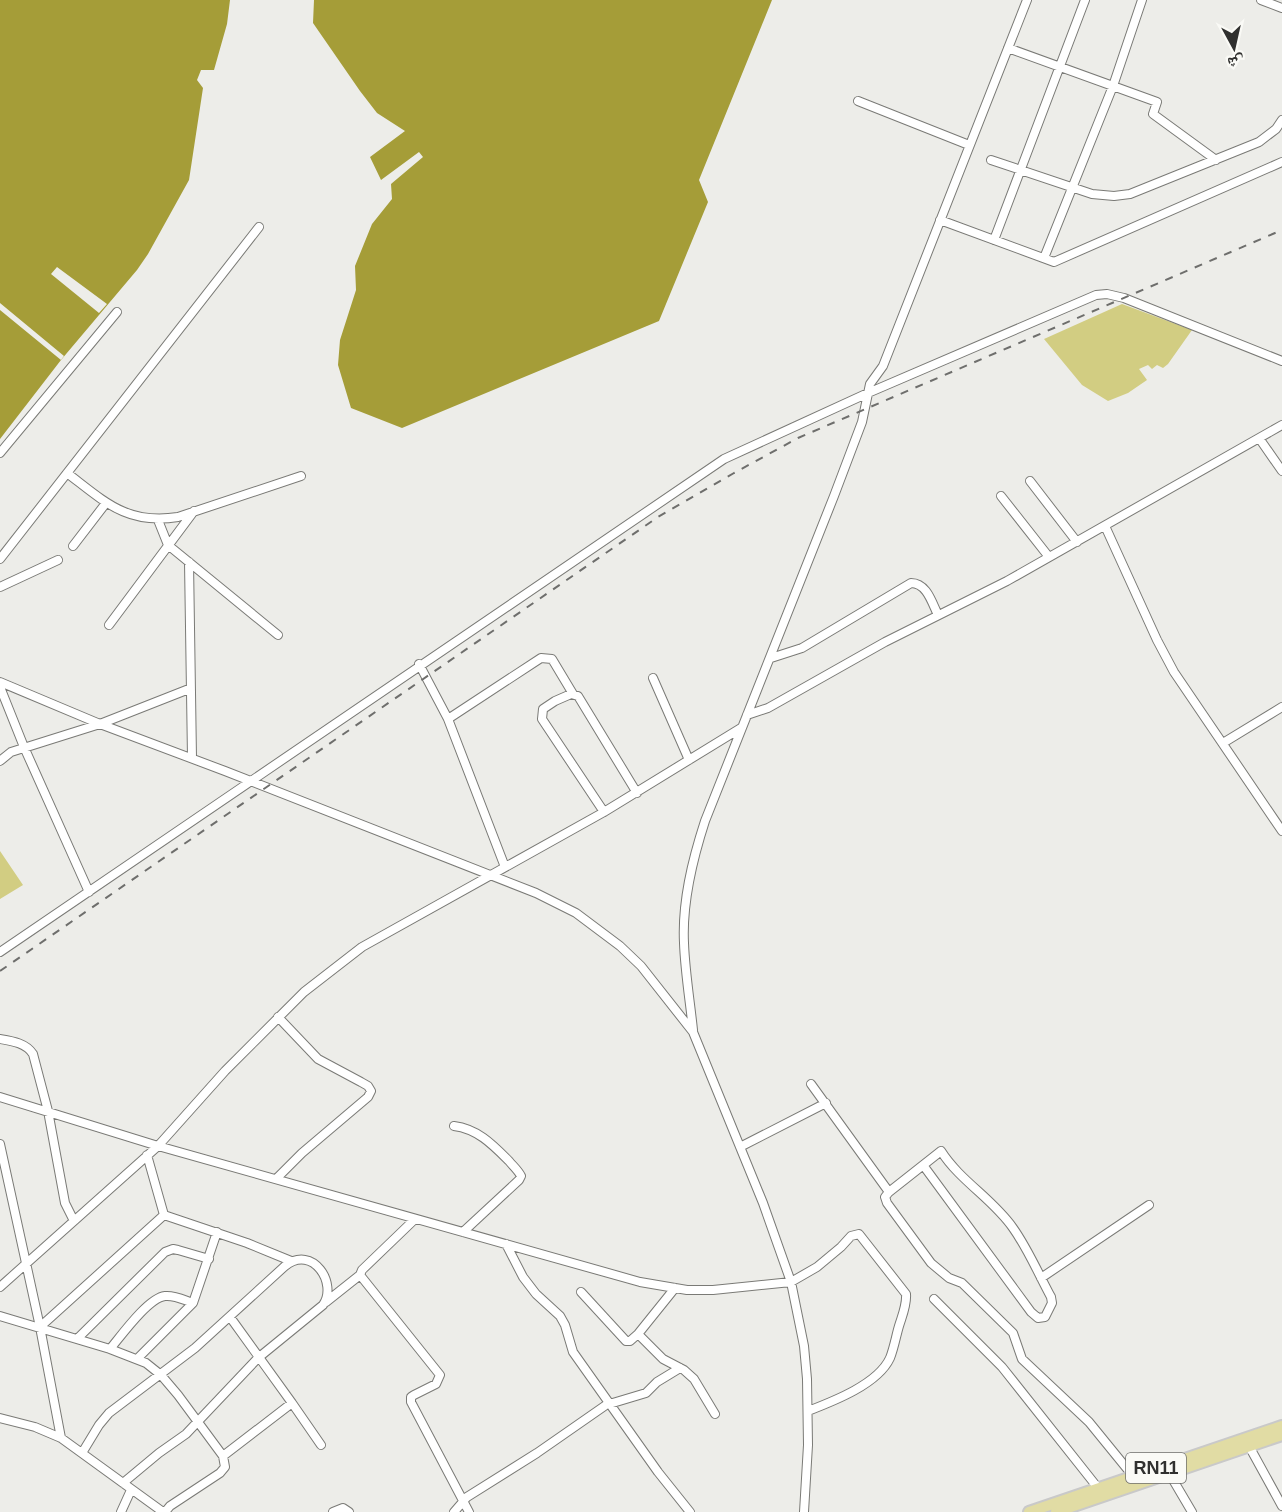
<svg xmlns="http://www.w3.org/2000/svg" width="1282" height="1512" font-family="Helvetica,'Noto Naskh Arabic',sans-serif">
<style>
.green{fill:#d2cd82}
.water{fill:#a59d38}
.pier{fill:#edede9}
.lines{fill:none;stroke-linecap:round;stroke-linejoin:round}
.minor-casing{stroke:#7a7a76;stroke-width:10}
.major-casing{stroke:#c9c9c9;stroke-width:14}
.minor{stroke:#fff;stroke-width:8}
.major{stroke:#e1dca4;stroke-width:10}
.rail{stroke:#6e6e6c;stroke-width:2;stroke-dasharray:8 8;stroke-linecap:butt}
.labels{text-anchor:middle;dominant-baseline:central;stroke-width:5;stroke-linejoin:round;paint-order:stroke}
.shield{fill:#fafaf6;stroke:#6d6d6b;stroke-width:1.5}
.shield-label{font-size:18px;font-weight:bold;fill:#30302f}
</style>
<rect width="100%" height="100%" fill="#edede9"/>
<path class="green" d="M1122,304L1192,330L1168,364L1163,368L1157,365L1152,369L1148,365L1139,369L1147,380L1128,393L1108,401L1082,385L1044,339Z
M0,851L23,885L0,899Z"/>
<path class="water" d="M0,0H230L227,24L214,70H201L197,80L203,88L189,180L148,254L137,270L61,360L0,439Z
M314,0H772L699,180L708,202L659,321L402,428L351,408L338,365L340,340L356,290L355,266L372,224L392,199L391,184L423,157L419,152L381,180L370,157L405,131L377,113L360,91L313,23Z"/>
<path class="pier" d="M57,267L107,304L99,313L51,274Z
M0,303L64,356L61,360L0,310Z"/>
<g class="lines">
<defs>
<path id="minor" d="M1261,0L1282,8
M1008,48L1157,102L1153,114L1216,160
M858,101L969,145
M991,160L1092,194L1114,196L1130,194L1259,142L1276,129L1282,120
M940,220L1054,262L1282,162
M994,240L1085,0
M1044,258L1113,86L1142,0
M1259,438L1282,471
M0,453L117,312
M67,473C105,502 127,525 178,517L301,476
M1030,481L1077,542
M1001,496L1049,557
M158,520L168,545L278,635
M1105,526L1157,640L1174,672L1282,831
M73,546L106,503
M0,559L259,227
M189,562L192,758
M0,587L58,560
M109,625L194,511
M771,658L802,648L911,583C927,583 932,603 938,615
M419,664L448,719L505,867
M653,678L689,760
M0,682L100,724L225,771L536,893L576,913L620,946L641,966L693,1032L763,1203L791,1282L804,1346L807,1379L808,1445L804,1512
M0,687L24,747L89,892
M747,715L768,708L885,642L1007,581L1282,425
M448,719L541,658L552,659L573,694
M1223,743L1282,707
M0,761L11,752L100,724L189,689
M604,812L542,719L543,709L555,701L571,694L578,696L637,793
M0,952L724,459L868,393L1096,295L1107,294L1124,298L1282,361
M693,1030C690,1001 685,972 684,943C682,902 692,861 705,821L834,496L862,422L870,384L883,366L1027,0
M0,1039C12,1041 26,1043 33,1054L48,1111L65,1203L74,1221
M811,1084L889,1192
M0,1097L158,1146L640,1282L687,1290H713L791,1282L817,1267L841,1247L851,1236L859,1234L906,1294C907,1305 902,1316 899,1326C896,1336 894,1348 890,1358C878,1384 834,1401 808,1411
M454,1126C478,1129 493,1145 509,1161C513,1166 518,1170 521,1176L519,1180L463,1232
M0,1144L40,1327L164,1215L147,1155
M740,1147L826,1103
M923,1165L1031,1312L1038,1318L1045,1317L1052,1303L1051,1297C1039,1275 1028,1249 1013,1228C993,1199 960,1181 941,1151L889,1192L885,1197L887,1203L931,1263L949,1278L962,1283L1013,1333L1022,1359L1089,1422L1133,1476
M277,1178L302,1153L368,1097L371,1091L368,1086L361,1082L318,1059L278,1017
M164,1215L247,1243L291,1261
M415,1219L362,1270L360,1275L440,1375L436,1384L414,1395L411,1397V1402L469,1512
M506,1244L523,1277L536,1294L560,1316L565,1325L573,1352L658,1472L690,1512
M1041,1278L1149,1205
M0,1287L158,1146L225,1071L304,992L362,947L604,812L741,728
M581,1292L626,1341H630L638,1334L675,1288
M934,1299L1002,1367L1098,1488
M326,1302L360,1275
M0,1316L110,1349L146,1363L161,1375L178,1395L223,1456L225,1467L220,1473L170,1506L165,1512
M230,1317L292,1403
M40,1327L61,1438
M638,1334L663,1359L684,1370L694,1379L715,1414
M77,1339L165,1252L173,1249L178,1250L209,1259
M110,1349C121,1336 148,1298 165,1296C175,1295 184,1300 193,1303
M138,1358L193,1303L217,1232
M0,1418L35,1427L61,1438L163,1512
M1249,1446L1282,1506
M82,1453L99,1425L109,1413L195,1348L285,1266C313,1244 338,1284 323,1305L258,1358L186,1434L159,1453L123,1483
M223,1456L292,1403L321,1445
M1169,1473L1192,1512
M121,1512L131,1490
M333,1512L343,1508L349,1512
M454,1512L467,1497L537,1453L606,1405L646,1393L657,1382L680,1368"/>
<path id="major" d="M1029,1512L1282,1426
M1056,1512L1282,1435"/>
</defs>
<use href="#minor" class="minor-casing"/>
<use href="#major" class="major-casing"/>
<use href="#minor" class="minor"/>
<use href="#major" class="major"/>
<path class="rail" d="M0,971L658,517L734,473L798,438L1282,230"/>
</g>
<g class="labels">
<rect class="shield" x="1126" y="1453" width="60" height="30" rx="4.5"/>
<g class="shield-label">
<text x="1156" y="1468">RN11</text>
</g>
</g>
<g transform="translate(1234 48) rotate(172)" stroke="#fafaf6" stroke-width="4.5" paint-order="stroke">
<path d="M0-4.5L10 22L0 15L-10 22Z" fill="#30302f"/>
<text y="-9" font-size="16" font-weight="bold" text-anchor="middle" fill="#30302f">ش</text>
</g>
</svg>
